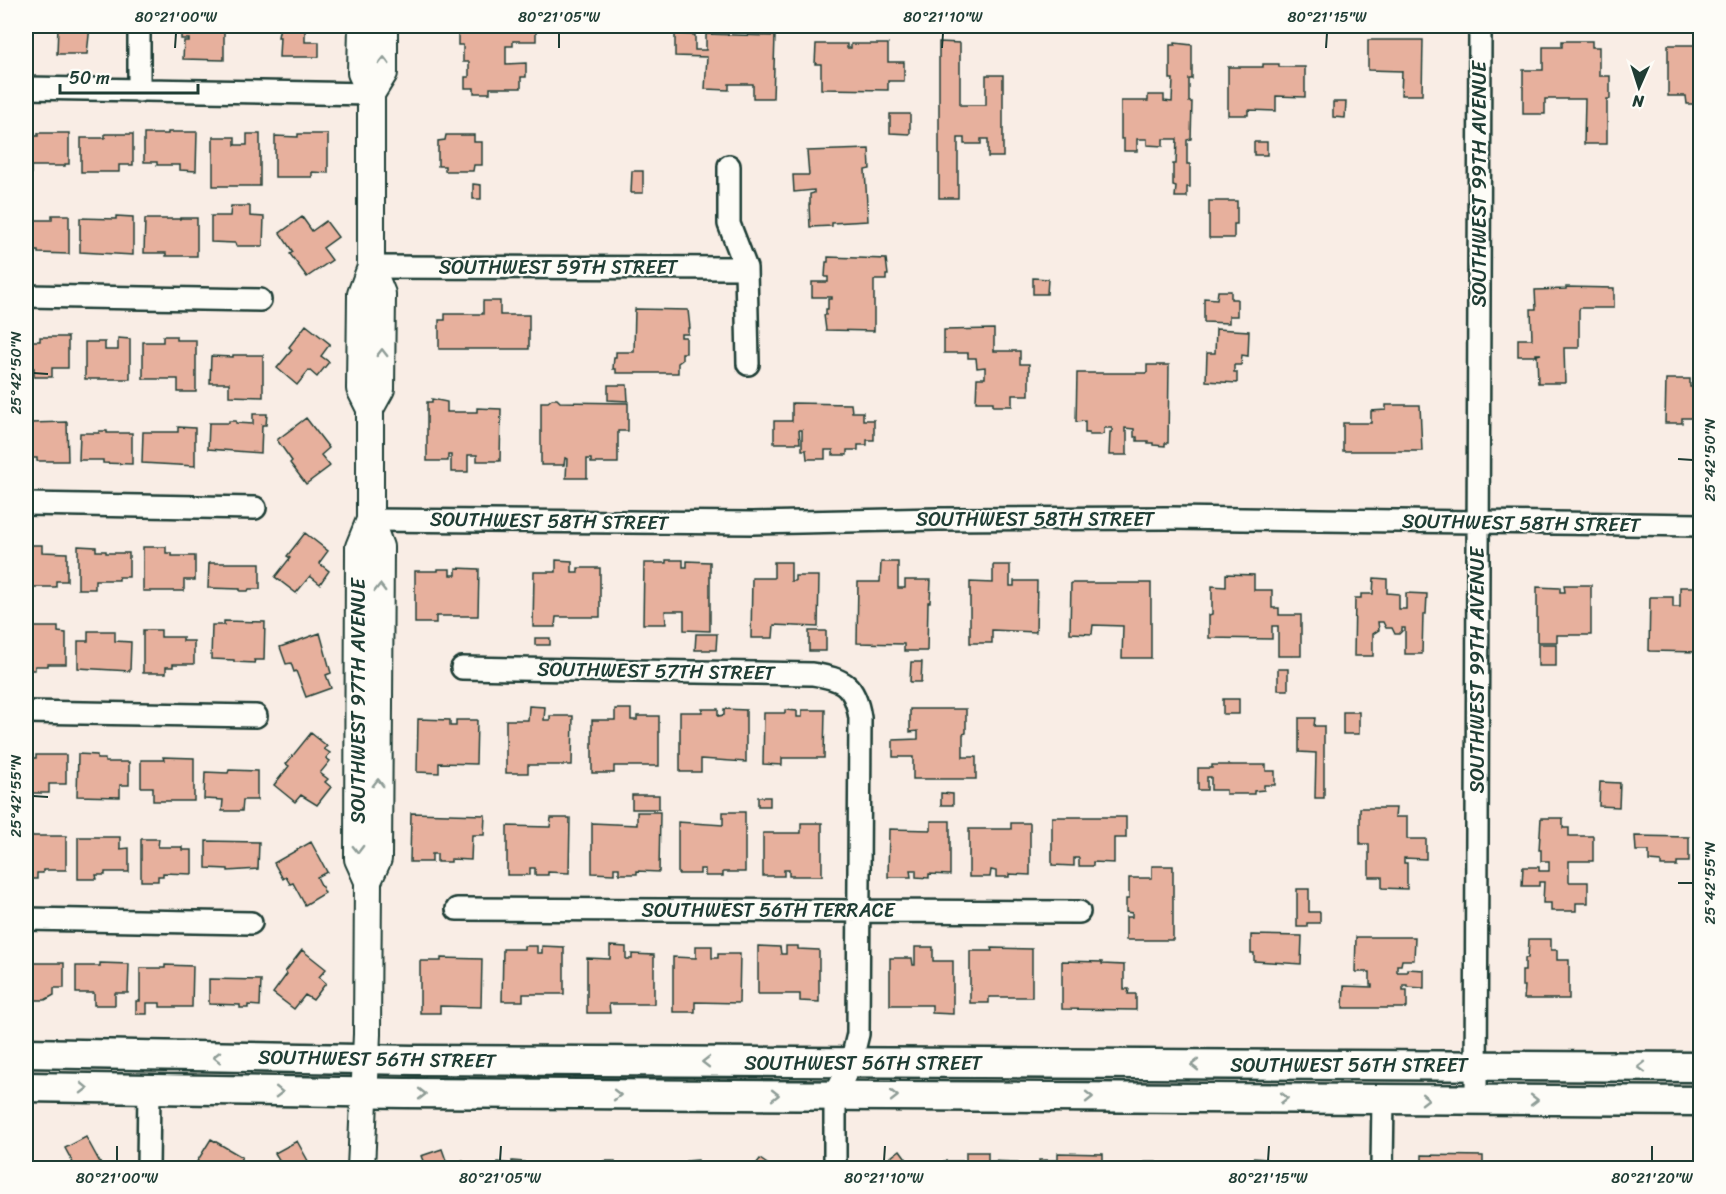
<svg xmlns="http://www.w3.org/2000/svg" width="1726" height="1194" font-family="Sriracha,sans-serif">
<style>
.building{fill:#e7b09d;stroke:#1f3d34;stroke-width:1.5}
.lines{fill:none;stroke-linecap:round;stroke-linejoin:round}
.minor-casing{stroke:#1f3d34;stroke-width:26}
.tertiary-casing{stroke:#1f3d34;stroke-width:30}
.secondary-casing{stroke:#1f3d34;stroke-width:33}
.minor{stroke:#fdfcf7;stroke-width:21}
.tertiary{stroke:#fdfcf7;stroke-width:26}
.secondary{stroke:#fdfcf7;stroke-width:28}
.oneway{stroke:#8e9c96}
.ticks{fill:none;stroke:#1f3d34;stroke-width:2}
.labels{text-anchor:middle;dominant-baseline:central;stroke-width:4.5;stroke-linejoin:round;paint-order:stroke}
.street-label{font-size:20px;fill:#1f3d34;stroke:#fdfcf7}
.neatline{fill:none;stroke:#1f3d34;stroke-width:2}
.ticks-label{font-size:15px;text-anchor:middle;fill:#1f3d34}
</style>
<rect width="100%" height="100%" fill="#f9ede5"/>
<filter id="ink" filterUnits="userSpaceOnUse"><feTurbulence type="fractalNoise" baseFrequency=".0167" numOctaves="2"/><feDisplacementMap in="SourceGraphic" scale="12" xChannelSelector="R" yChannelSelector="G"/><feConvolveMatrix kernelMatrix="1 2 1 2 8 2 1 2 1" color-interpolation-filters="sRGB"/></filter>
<g filter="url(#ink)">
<path class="building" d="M58,26H99H90L87,54H57Z
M187,26H224V60L183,59L184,41H189V39H181V30L187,31Z
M280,26H305V42H319V57H279L280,37H278Z
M458,26H536V41H513V46H506V64L526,63V77H521V88H490V93H474V88H465V77H469V62H463V45H458Z
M675,34L695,35V50H706V34L775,36L773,98H753V84H729V90L705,89L707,57L675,56Z
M1368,40H1423L1422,95H1401L1402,71L1368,70Z
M1562,41H1592V47H1599V76H1610V99H1607V144H1584L1585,99H1545V114H1523V70H1543V47H1562Z
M939,42L960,43V105H986V75H1003V157H988V139H981V144H964V138H958V198H939Z
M1175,43L1192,45V79H1189V102H1192L1191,139L1187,140V164H1190V187H1187V197H1175L1176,187L1173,186V164H1176L1177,139H1163V146L1147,145V139H1137V151H1124V139H1121V101H1148V95H1164V101L1172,102L1173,79H1170V45H1175Z
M816,44H847V48H851V44H888V62H904V81H888V90L821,89V64H815Z
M1668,45H1700V104H1687L1686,96H1668Z
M1263,64H1279V67H1305V97L1276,96V111L1248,110V115H1228V67H1263Z
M1333,102H1346L1345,118L1333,117Z
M890,114H910V134L890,133Z
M168,132H197L196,171L180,170V165H157V162H144V134H168Z
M38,133H69V164H65V166H31V180H26V136H38Z
M105,134H133V165H119V172H81V138H105Z
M247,134H260V186H213V137H235V145H247Z
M298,134H328V173L312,172V177H275V136L298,137Z
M446,135H474V142H482V165H474L473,171H445V166H438V141L445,140Z
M1254,142H1267V155H1254Z
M869,149L870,169L865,170L868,221L832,223V226L810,227L809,204H810V194L814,193V190L794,192L793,175H809L807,151Z
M632,171H643V193H631Z
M473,184L481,185V199H473Z
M1209,201H1237V224H1234V238H1209Z
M231,206H250V216L264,217L263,246H236L235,243L211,242V216H230Z
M52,215H69V254L38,253V251H26V224H29V220H52Z
M116,216L133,217V255L80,252V218L116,219Z
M302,217L312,231L326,221L338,237L323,248L332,260L307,277L290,254L293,252L280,233Z
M180,218H197V256H166V253H144L145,219H180Z
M828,257L886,259L888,275H886V280H874V331L826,330L824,315H826V309H828V299H832V297H812V282H828V277H825L826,262H828Z
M1033,278L1048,279L1047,294H1033Z
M1566,287L1614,288V308H1580L1579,310V348H1564L1565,383H1538L1537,355L1541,354H1536V356H1518V339H1532L1531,309H1536L1535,290L1566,289Z
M1218,291H1231V299H1237V316H1229V323L1204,322V298L1217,299Z
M483,301H500V315H529V349H439V320H445V314H483Z
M635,309L688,310L690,328H688V334H681V337H686V353H682V360L678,363V373H616V369H613L614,357H616V352H634Z
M306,325L330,344L321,356L329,362L317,377L309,370L297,385L277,368L292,350L289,347Z
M994,329V351H1020V364H1029V395H1012V406H993V402H976L977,378H985V367L977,368L976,358H968V353H944V330Z
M1216,329L1249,331L1248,356L1242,355L1241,365H1234V372H1237V383L1206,381L1207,353H1215Z
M163,336H176V340H196V392H178V379H143V342H163Z
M40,337H68V368H52V377H34V368H26V341H40Z
M118,338L130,339V379H85V342H105V350H118Z
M233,355H263V397L229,396V383H210L211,356L233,357Z
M1147,365H1169L1168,443H1165V446L1153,445V443H1148V441H1137V437H1134V429L1125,428V432H1127V455H1109L1110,432H1112V428H1104V433L1101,435H1089V433H1085V421L1076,422L1077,373H1147Z
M1666,379H1690V387H1700V418H1682V423H1665Z
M608,385H627L628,401L608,400Z
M432,399L447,402V412H477V408L501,409L500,461H477V455H468V472H451V455H448V461H427V402H432Z
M552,399H557L560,402L628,403V431H618V463H591V459H587V478H566L567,459L565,458L564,465H541V402H548Z
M792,403L851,404L852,412H863V420H874V440H867V445H858V450H847V455H833V450H825V459H807L806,450H802V430H799L800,443H774V421H792Z
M1386,405H1420L1422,451H1343V423H1371V411L1386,410Z
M253,414H267L266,425H262L261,453L208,449L209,423H229V421H236V423L253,424Z
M306,418L329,448L321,455L330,466L306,484L290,463L292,461L277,440Z
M26,420H30V423L67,422L68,461H37V458H26Z
M178,427L195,428V466L142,463L143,432H178Z
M99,431H107V433H132V464L103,463V460H79L80,433H99Z
M305,533L328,551L319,563L329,571L320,584L310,576L296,593L275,577L290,558L287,556Z
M26,545H42V552L67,553V581H56V587H26Z
M78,546L96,547V551H106V553H129V577H119V580H95V589H78Z
M143,547H166V553H172V556H195V580H184V591H143Z
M556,560L572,561V572H578V568H600V617H556L555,627H533L534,572H556Z
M666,560H683V567H687V561L710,562V631L684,630V611H665L666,624H643L644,563H666Z
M774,562H791V581H795V576H819L818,627L774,625L773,638H751L752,578H774Z
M881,562H898V588H905V580H931L930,602H928L927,651H904V644L857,643L858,582H880Z
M209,563H260V589H249L248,591H240V589L208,588Z
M993,565H1010V586H1014V581H1037L1036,632L992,630V643H970V582L993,583Z
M456,568L479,569L478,616H436V623H415V571H438V569H450V575H456Z
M1226,574L1254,575V590H1272V608H1279V615H1301V656H1278V626H1272V639L1209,638V615L1212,614V586L1226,587Z
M1374,578L1387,579V593L1399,594V609H1406V593L1427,594L1426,614H1423L1422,654H1405V628H1402V631L1399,634H1395L1392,628H1386L1383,622H1378L1379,630L1373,634V656H1354L1355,598H1361V594H1373Z
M1071,583H1151V658H1122L1123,626L1093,625L1092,634L1070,633Z
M1564,585H1591V635H1557V642H1537V587L1560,588V592H1565Z
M1680,587H1699L1700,652L1649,651L1650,597H1673V607H1680Z
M224,621L265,622L264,660H254L255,663L234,662V660L211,659L212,625H224Z
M28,627H58V632L66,633V664H48V666H35V670H26V637H28Z
M143,630H161V637H183V641H194V664H173V667H166V673H143Z
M88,631H115V641L131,642L130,671L78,668V641H88Z
M809,631H826V651H809Z
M320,633L331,673L326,675L331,688L306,697L296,671L294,672L291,663L286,664L280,647Z
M696,634H717L716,650H695Z
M535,638H550V645H535Z
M1538,644H1556V666H1538Z
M911,662H922L921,682H910Z
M1278,669H1288V690H1278Z
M1223,699H1239V714H1223Z
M529,706L545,707L544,720H550V716H573L572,765H528V773H506V720H528Z
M615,709H631V720H637V716H659V766H614V773H592V720H615Z
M702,709H718V716L724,715V709L746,710V762L701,759V772H680V712H702Z
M910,709H966V733L963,734V757H976V779H913V757H893V740L918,739V731L910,732Z
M785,710L797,711V717H802V710H825L824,758H782V765L763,764L764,713H785Z
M1343,712H1359V734H1343Z
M1299,718H1315L1314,726H1324V798H1315L1316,753L1299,752Z
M418,719L450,720V726H456V720H477L476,764L439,763V773L417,772Z
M311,733L327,746L324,749L330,753L326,758L330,761L320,773L328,779L325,782L331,787L317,805L301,795L295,802L274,785L289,766L286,764Z
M78,754L97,755V759H105V762H129V785H120V797L77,796Z
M36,755H66V784H49V793H28V784H26V758H36Z
M163,757L194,758V801H153V787H141V760H164Z
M1212,765H1266V771H1275V785H1264V790L1254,791V794H1226V790H1211V777H1207V790H1198V768H1212Z
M229,770L257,771V800H243L242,811H222L223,800L204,799L205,772L228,773Z
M1600,782L1620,783L1619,807L1599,806Z
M941,793L953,794V805H941Z
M632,795H659V809H632Z
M758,797H770V806H758Z
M1360,808H1396L1395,817H1407V839H1426V859L1404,858V863H1407V889L1382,888V877H1369V844H1360Z
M637,812H660L659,872L637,871V874H619V868H614V874L592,873V823L637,825Z
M723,812H745V872H723V876H705V869H700V874H678V822L723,825Z
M411,813L485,815L484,835H472L471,860L451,859V862H437V854H432V862H410Z
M1052,817H1126V838H1114V863L1093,862V866H1079V858H1074V866L1052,865Z
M551,818H570L569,873L548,872V875H535V868H530V875H507V826L550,827Z
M1541,818H1563V828H1569V836H1593V861H1569V882H1588V903H1576V911H1551V903H1543L1544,882H1539V886H1522L1523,867H1539V871H1549V861H1541V850H1539Z
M931,821H950V875L929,874V878L916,877V870H910L911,877H888L889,829L931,830Z
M801,823H822V876H789V870H784V876H763V833H801Z
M1011,823H1030V875L1009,874V877H996V871L991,870L990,877H969V829H1011Z
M26,836H66V870H43V873H37V879H26Z
M1635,836L1689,837V862H1677V866H1661V862L1649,861V851H1636Z
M78,837H120V849L129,848V872H105V875H96L97,879H78Z
M141,839H159L158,847H182V850H192V874L163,873V876H158V881H141Z
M206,841L259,842L258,869L228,871V869L206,868Z
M311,842L327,872L317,877L325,893L305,905L293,883L290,884L286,877L283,879L274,863Z
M1152,866H1173V940H1126V917H1132V913L1126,912V899H1129V878H1152Z
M1297,889H1309V912H1320V923H1307V927H1297Z
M1251,935L1302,936L1301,964L1254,961V953H1251Z
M1356,937H1415L1414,960H1402L1401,965H1397V972H1407V969L1424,970V988L1407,987V985H1403V990H1407V1008H1343L1344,986L1372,987V985H1370V972H1355Z
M1529,939H1551V950H1557V960H1569V999H1524L1525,986H1522V971H1525V958H1528Z
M524,946H537V953H542V946L564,947V994H523V1001H502L503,949H524Z
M610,946L626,947V959H632V954L654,955V1004H609L610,1013H587V958L610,959Z
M696,946H712V958H718V954H740L739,1003L695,1002V1012H673V957L696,958Z
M758,946L780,947L781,954H786V946H798V949L819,950V1002L800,1001V994H758Z
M915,947H933V961H953V1014L932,1013V1005H890V958H912L913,965H915Z
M991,948L1032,949V997H989V1003H970V951H992Z
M302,950L326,969L319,977L326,983L313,1000L305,995L294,1009L273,993L287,974L285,972Z
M441,958L482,959L481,1007L440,1006V1013H420V961H441Z
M1062,961L1102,962V964L1124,965V989H1129L1128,994H1136V1010L1062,1009Z
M26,963H64V988H54V995L45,1000H29V1004H26Z
M100,963L129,964L128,993H115V1005H94V993H76V966H100Z
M165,965L193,966L192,1007H160V1003H147V1014H136V1001H140V968H165Z
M209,979L261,980L260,1006L248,1005V1008H240V1005L209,1004Z
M86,1137L103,1168H66L65,1167L73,1163L65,1148Z
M211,1139L242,1157L235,1168H193Z
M297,1141L312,1168H284L275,1153Z
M442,1149L448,1166L463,1160L466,1168H426L421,1156Z
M900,1150L913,1168H890L896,1165L891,1157Z
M966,1152H988V1161L1018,1162V1168H944V1161H966Z
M1058,1153L1103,1154V1168H1031V1166H1039V1160H1058Z
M1422,1155L1483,1156V1168H1422Z
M1253,1158L1266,1159V1168H1206V1167H1224V1161L1253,1160Z
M760,1159L773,1168H753Z
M698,1160V1166L714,1164L715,1168H666V1167L687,1165L686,1161Z
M512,1161L524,1162V1165L530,1166V1168H498V1162L512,1164Z
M604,1161H615V1168H581V1164H604Z
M1145,1162H1156V1168H1124V1166H1145Z
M1604,1162H1616V1168H1604Z
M1493,1164L1565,1165V1168H1493Z
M1623,1164H1640V1168H1623Z"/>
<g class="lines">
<defs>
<path id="minor" d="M26,88L371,94
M139,91V26
M729,166V224L746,268L748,364
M371,267L746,268
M26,296L260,300
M26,504L255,508
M370,520L753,523L938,519L1170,518L1700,525
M462,668L812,674C844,679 855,685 860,718L858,1034L851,1063L835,1095V1168
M26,712L256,716
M457,909L1079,912
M26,919L251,923
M1476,1099L1480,26
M148,1168L149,1089
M1382,1168L1383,1098"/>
<path id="tertiary" d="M362,26L361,73L371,94V267L361,294L360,389L370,409
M371,94L384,73V26
M368,881L358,859L359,547L370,520V409L381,389L382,294L371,267
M361,1168L367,1034L368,881L378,859L380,547L370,520"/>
<path id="secondary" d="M26,1053L414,1060L1700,1067
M26,1087L405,1093L1700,1101"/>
</defs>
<use href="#minor" class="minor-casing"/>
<use href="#tertiary" class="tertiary-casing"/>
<use href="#secondary" class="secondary-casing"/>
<use href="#minor" class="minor"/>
<use href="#tertiary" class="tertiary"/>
<use href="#secondary" class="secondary"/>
</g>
<defs><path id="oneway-chevron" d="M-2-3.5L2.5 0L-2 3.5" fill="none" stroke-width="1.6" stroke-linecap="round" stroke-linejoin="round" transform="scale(1.5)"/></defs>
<g class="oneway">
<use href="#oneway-chevron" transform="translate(384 61) rotate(-90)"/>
<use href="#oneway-chevron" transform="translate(382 353) rotate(-90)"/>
<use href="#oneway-chevron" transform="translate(380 588) rotate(-90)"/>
<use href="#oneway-chevron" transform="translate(378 783) rotate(-90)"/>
<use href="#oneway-chevron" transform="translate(358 849) rotate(89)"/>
<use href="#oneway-chevron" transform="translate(217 1057) rotate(-179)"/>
<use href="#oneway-chevron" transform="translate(706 1062) rotate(-180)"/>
<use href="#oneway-chevron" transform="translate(1195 1065) rotate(-180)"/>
<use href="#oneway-chevron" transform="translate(1642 1067) rotate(-180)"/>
<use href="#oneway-chevron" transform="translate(84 1088) rotate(1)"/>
<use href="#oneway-chevron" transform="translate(279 1092) rotate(1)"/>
<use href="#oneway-chevron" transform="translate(422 1094)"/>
<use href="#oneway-chevron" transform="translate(617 1095)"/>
<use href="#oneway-chevron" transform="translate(775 1095)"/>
<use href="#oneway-chevron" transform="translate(894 1096)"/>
<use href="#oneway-chevron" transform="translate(1089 1097)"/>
<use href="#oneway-chevron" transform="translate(1284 1098)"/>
<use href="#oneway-chevron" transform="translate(1425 1099) rotate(1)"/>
<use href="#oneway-chevron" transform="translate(1534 1100)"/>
</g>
</g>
<path class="ticks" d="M175,48L176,33M559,48V33M942,48L943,33M1326,48L1327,33M33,373L48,374M1678,459L1693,460M33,796L48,797M1678,883H1693M117,1161V1146M500,1161L501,1146M884,1161L885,1146M1268,1161L1269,1146M1652,1161V1146"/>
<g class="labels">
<g class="street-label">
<text transform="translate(1479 184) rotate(-90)">SOUTHWEST 99TH AVENUE</text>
<text x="558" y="267">SOUTHWEST 59TH STREET</text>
<text x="1035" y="519">SOUTHWEST 58TH STREET</text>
<text transform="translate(549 521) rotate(1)">SOUTHWEST 58TH STREET</text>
<text transform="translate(1521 523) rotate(1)">SOUTHWEST 58TH STREET</text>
<text transform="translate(1477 670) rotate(-90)">SOUTHWEST 99TH AVENUE</text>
<text transform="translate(656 671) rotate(1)">SOUTHWEST 57TH STREET</text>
<text transform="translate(358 701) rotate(-90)">SOUTHWEST 97TH AVENUE</text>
<text x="768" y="910">SOUTHWEST 56TH TERRACE</text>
<text transform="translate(377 1059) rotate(1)">SOUTHWEST 56TH STREET</text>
<text x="863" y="1063">SOUTHWEST 56TH STREET</text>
<text x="1349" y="1065">SOUTHWEST 56TH STREET</text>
</g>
</g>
<rect width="1726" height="1194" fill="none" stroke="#fdfcf7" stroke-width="66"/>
<g transform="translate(1639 87) rotate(183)" stroke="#fdfcf7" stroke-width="4.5" paint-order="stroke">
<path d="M0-4.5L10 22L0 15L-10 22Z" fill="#1f3d34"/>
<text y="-9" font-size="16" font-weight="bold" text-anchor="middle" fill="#1f3d34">N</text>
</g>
<path d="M60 84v9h138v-9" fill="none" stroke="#1f3d34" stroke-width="3"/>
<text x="69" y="84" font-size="18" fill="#1f3d34" stroke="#fdfcf7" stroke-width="4.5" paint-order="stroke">50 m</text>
<rect x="33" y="33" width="1660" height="1128" class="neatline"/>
<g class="ticks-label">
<text x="176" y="22">80°21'00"W</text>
<text x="559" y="22">80°21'05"W</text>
<text x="943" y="22">80°21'10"W</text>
<text x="1327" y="22">80°21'15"W</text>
<text transform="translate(16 373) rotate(-90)" y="5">25°42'50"N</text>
<text transform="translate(1710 460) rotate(-90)" y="5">25°42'50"N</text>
<text transform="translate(16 796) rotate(-90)" y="5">25°42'55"N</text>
<text transform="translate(1710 883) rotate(-90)" y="5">25°42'55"N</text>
<text x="117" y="1183">80°21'00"W</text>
<text x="500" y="1183">80°21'05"W</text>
<text x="884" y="1183">80°21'10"W</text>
<text x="1268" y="1183">80°21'15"W</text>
<text x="1652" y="1183">80°21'20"W</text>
</g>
</svg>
